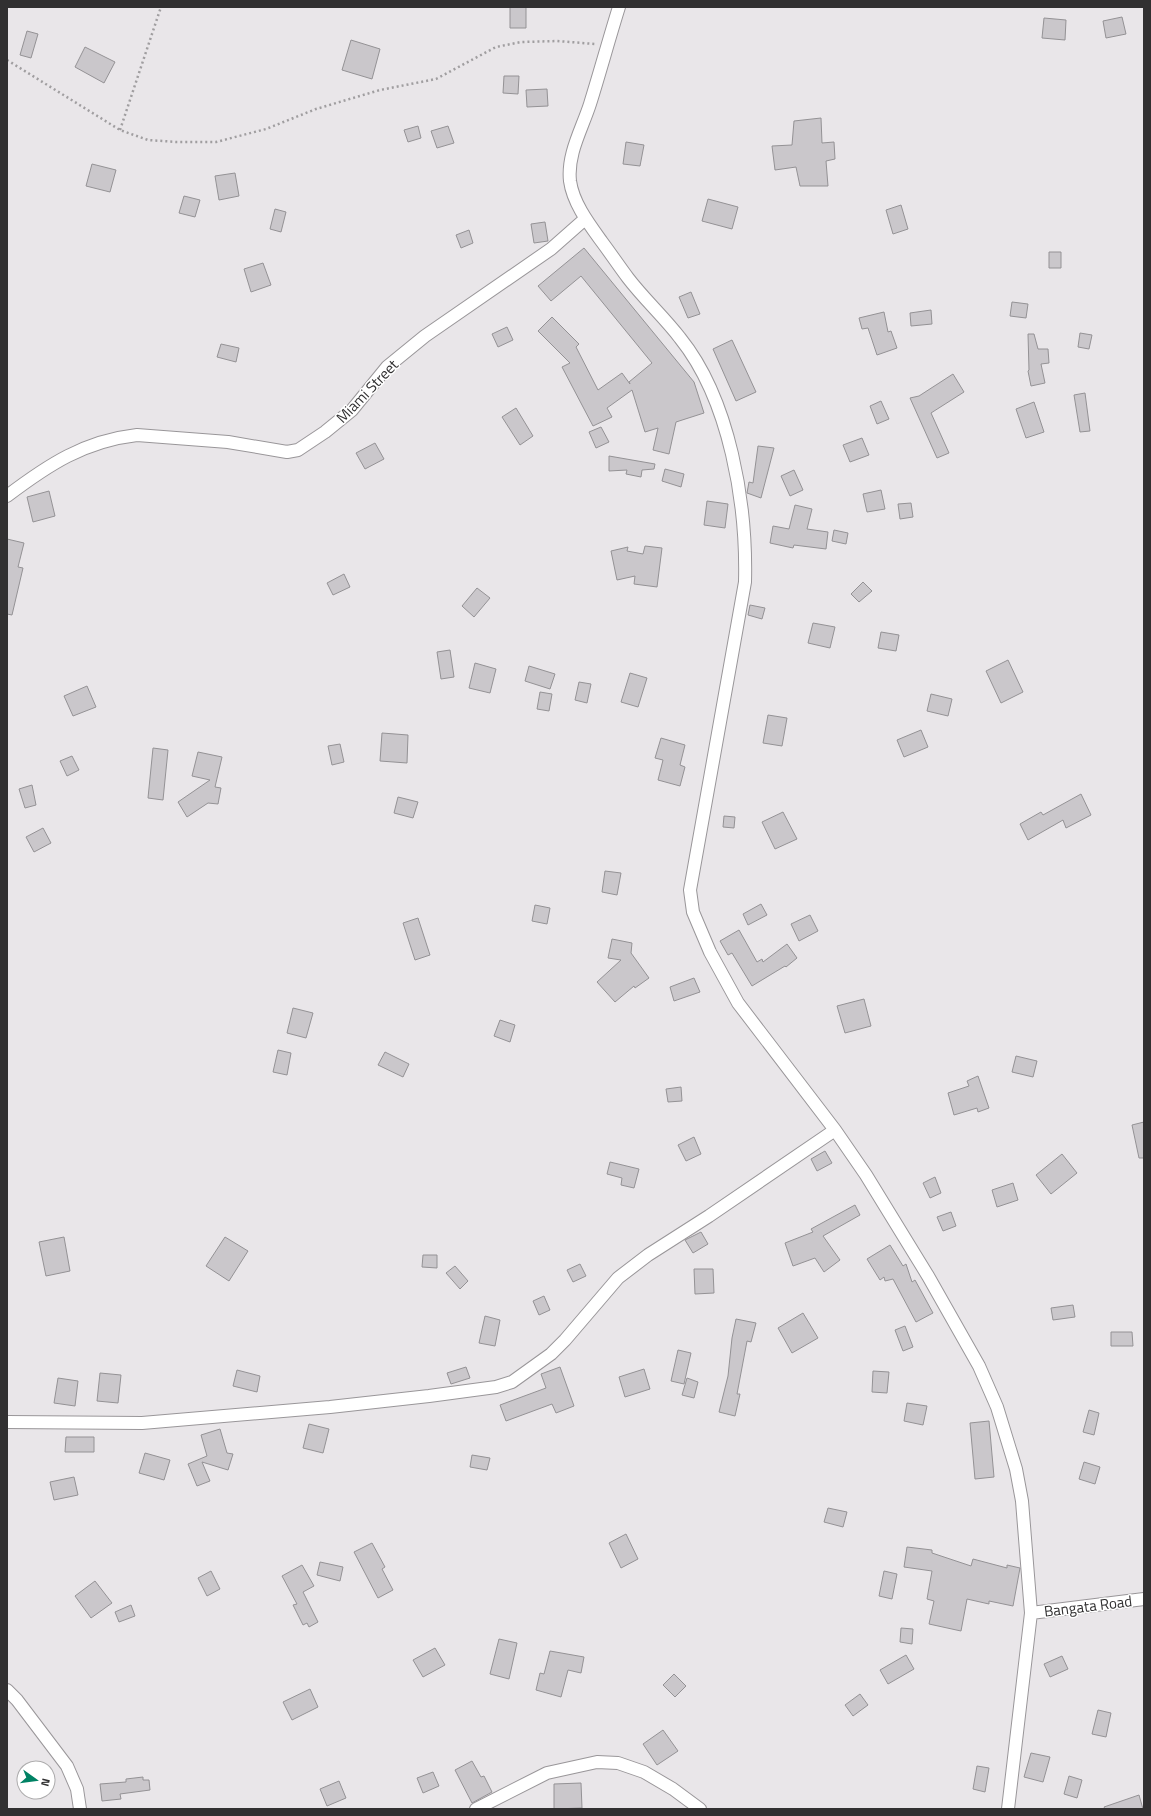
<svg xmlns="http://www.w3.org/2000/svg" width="1151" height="1816" font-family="'Titillium Web',sans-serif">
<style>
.building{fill:#cac7cb;stroke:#949295}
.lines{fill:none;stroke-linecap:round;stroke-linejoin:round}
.street-casing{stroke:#999699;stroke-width:14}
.path{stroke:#a09ea0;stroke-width:2.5;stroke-dasharray:2 3;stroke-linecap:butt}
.street{stroke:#fff;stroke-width:12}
.labels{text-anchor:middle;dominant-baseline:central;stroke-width:3;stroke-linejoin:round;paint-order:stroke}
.street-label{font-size:15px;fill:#313031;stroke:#fff}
</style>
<rect width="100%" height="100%" fill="#e9e6e9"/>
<path class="building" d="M510,7H526V28H510Z
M1122,17L1126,34L1106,38L1103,21Z
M1044,18L1066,20L1065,40L1042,38Z
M27,31L38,34L31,58L20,55Z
M351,40L380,49L372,79L342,70Z
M85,47L115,62L104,83L75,67Z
M504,76H519L518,94L503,93Z
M547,89L548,106L527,107L526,90Z
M821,118L822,143L834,142L835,159L826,161L828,186H800L796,167L775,170L772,146L792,145L794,121Z
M418,126L421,138L408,142L404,130Z
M448,126L454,143L437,148L431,131Z
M626,142L644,145L640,166L623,164Z
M92,164L116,170L110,192L86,186Z
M235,173L239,196L219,200L215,176Z
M184,196L200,200L195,217L179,213Z
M708,199L738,207L732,229L702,221Z
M901,205L908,229L893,234L886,210Z
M275,209L286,212L281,232L270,229Z
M545,222L548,241L534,243L531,224Z
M469,230L473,243L461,248L456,235Z
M584,248L694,382L704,413L676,422L669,454L653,450L658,428L645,432L632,390L607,408L612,417L593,426L562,367L570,363L538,331L552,317L579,344L576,347L598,390L622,373L630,384L629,382L652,363L581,276L551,301L538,286Z
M1049,252H1061V268H1049Z
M263,263L271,285L251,292L244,269Z
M691,292L700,314L688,318L679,297Z
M1012,302L1028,304L1026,318L1010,316Z
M931,310L932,324L911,326L910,313Z
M884,312L888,332L891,331L897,348L877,355L868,328L862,329L859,318Z
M507,327L513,340L498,347L492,334Z
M1080,333L1092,335L1089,349L1078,347Z
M1028,334H1034L1038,349H1048L1049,363L1041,364L1045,383L1031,386L1028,371L1029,370Z
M732,340L756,392L736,401L713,349Z
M221,344L239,348L236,362L217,357Z
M953,374L964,392L931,413L949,453L937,458L910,398L919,396Z
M1085,393L1090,431L1080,432L1074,395Z
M881,401L889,419L877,424L870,406Z
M1034,402L1044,432L1026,438L1016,409Z
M516,408L533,436L520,445L502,417Z
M601,427L609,442L596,448L589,432Z
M862,438L869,455L850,462L843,445Z
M375,443L384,459L365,469L356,453Z
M758,446L774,448L761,498L747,493L749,482L753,483Z
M609,456L655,464L654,469L642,470L641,477L626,474L627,470L609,471Z
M665,469L684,474L681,487L662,481Z
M794,470L803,490L790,496L781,476Z
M881,490L885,509L867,512L863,494Z
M49,491L55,516L33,522L27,497Z
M707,501L728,504L725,528L704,525Z
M911,503L913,517L900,519L898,504Z
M795,505L812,509L807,529L828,532L826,549L794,545L793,548L770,543L773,526L789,529Z
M834,530L848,533L846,544L832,541Z
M7,539L24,543L18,567L23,568L12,615L7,614Z
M645,546L662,548L657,587L634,584L635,576L617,580L611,551L628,547L627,551L643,554Z
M344,574L350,587L333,595L327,583Z
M863,582L872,591L859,602L851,594Z
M477,588L490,598L474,617L462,606Z
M750,605L765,608L762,619L748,615Z
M813,623L835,627L830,648L808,643Z
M881,632L899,635L896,651L878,648Z
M450,650L454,677L441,679L437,652Z
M1008,660L1023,692L1001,703L986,671Z
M475,663L496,669L490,693L469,688Z
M529,666L555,674L550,689L525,681Z
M630,673L647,678L638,707L621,702Z
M579,682L591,684L587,703L575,700Z
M87,686L96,707L73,716L64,696Z
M540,692L552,694L549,711L537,709Z
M931,694L952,699L948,716L927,711Z
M768,715L787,718L782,746L763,743Z
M921,730L928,747L904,757L897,740Z
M382,733L408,735L407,763L380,761Z
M661,738L685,745L680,765L685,767L680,786L658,780L663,760L655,758Z
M340,744L344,762L332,765L328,746Z
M153,748L168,750L163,800L148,798Z
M198,752L222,757L215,787L221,788L218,804L208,803L187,817L178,802L210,780L192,776Z
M72,756L79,770L67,776L60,761Z
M32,785L36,805L25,808L19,789Z
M1081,794L1091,815L1066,828L1063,820L1028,840L1020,824L1041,812L1043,815Z
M398,797L418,802L413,818L394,813Z
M783,812L797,839L775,849L762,822Z
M724,816L735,817L734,828L723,827Z
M43,828L51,843L34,852L26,837Z
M605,871L621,873L617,895L602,892Z
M761,904L767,915L748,925L743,914Z
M535,905L550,908L547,924L532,921Z
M810,915L818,931L799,941L791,924Z
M418,918L430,955L415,960L403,923Z
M739,930L757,962L762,959L763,962L787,944L797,958L786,967L785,966L752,986L732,953L728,955L720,941Z
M612,939L632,943L631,953L649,978L635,988L634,986L615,1002L597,982L621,960L608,958Z
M694,978L700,992L674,1001L670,987Z
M864,999L871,1026L845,1033L837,1006Z
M293,1008L313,1013L306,1038L287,1033Z
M500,1020L515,1025L510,1042L494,1036Z
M278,1050L291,1053L287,1075L273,1072Z
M385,1052L409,1064L403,1077L378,1065Z
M1016,1056L1037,1061L1033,1077L1012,1072Z
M978,1076L989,1108L978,1112L977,1108L954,1115L948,1093L969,1086L967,1081Z
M681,1087L682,1101L668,1102L666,1089Z
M1144,1122V1158H1139L1132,1125Z
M694,1137L701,1154L686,1161L678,1145Z
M825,1151L832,1163L817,1171L811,1159Z
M1062,1154L1077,1173L1051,1194L1036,1175Z
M610,1162L639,1169L634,1188L621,1185L622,1178L607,1174Z
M935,1177L941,1193L930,1198L923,1183Z
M1013,1183L1018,1200L997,1207L992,1190Z
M855,1205L860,1215L823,1236L840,1260L824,1272L815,1258L793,1266L785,1243L813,1232L811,1229Z
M951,1212L956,1226L943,1231L937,1217Z
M701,1232L708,1244L693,1253L685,1240Z
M64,1237L70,1271L46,1276L39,1242Z
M225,1237L248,1251L229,1281L206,1266Z
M890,1245L903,1266L906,1264L912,1282L915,1280L933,1313L916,1322L893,1279L885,1281L884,1277L880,1280L867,1259Z
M423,1255H437V1268L422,1267Z
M580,1264L586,1276L573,1282L567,1270Z
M455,1266L468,1281L460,1289L446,1273Z
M694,1269H713L714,1293L695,1294Z
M544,1296L550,1310L539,1315L533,1301Z
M1073,1305L1075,1317L1053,1320L1051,1308Z
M803,1313L818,1338L792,1353L778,1328Z
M485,1316L500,1320L495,1346L479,1343Z
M736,1319L756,1323L751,1342L747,1341L737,1394H740L735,1416L719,1412L728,1376L732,1338Z
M905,1326L913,1347L903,1351L895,1330Z
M1111,1332H1132L1133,1346H1111Z
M678,1350L691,1353L684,1384L671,1381Z
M466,1367L470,1378L451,1384L447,1373Z
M560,1367L574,1406L556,1413L552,1404L506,1421L500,1405L546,1388L541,1374Z
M644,1369L650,1389L625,1397L619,1377Z
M237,1370L260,1376L257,1392L233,1386Z
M873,1371L889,1372L887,1393L872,1392Z
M100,1373L121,1375L118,1403L97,1401Z
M58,1378L78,1381L75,1406L54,1403Z
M687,1378L698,1382L694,1398L682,1395Z
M907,1403L927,1406L923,1425L904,1421Z
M1089,1410L1099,1413L1094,1435L1083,1432Z
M989,1421L994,1477L975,1479L970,1423Z
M309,1424L329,1429L323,1453L303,1448Z
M220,1429L227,1453L233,1454L228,1470L202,1462L210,1481L197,1486L188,1464L207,1456L201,1435Z
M66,1437H94V1452H65Z
M145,1453L170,1460L164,1480L139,1473Z
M472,1455L490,1458L487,1470L470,1467Z
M1084,1462L1100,1467L1095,1484L1079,1479Z
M74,1477L78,1495L54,1500L50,1482Z
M828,1508L847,1512L843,1527L824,1522Z
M626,1534L638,1559L621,1568L609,1543Z
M372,1543L385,1567L382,1569L393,1590L378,1598L354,1552Z
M907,1547L932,1550V1553L971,1566L973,1559L1007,1568V1565L1020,1568L1013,1606L989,1601V1604L967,1599L961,1631L929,1624L934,1601L927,1599L932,1571L904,1567Z
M320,1562L343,1567L340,1581L317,1575Z
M302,1565L314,1586L303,1592L318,1622L309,1627L307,1623L303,1625L293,1605L297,1604L282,1576Z
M211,1571L220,1589L207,1596L198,1578Z
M884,1571L897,1574L892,1599L879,1596Z
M95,1581L112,1603L91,1618L75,1596Z
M131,1605L135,1616L119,1622L115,1612Z
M901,1628L913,1629L912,1644L900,1642Z
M499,1639L517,1643L509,1679L490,1674Z
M435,1648L445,1665L423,1677L413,1660Z
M550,1651L584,1657L581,1673L568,1670L561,1697L536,1690L540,1673L544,1674Z
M906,1655L914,1669L888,1684L880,1670Z
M1062,1656L1068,1669L1050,1677L1044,1664Z
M674,1674L686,1686L675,1697L663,1685Z
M310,1689L318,1707L292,1720L283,1702Z
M860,1694L868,1705L853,1716L845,1705Z
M1098,1710L1111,1713L1106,1737L1092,1734Z
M663,1730L678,1751L657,1765L643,1744Z
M1031,1753L1050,1757L1043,1782L1024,1777Z
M472,1761L481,1777L484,1776L492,1792L472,1803L455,1770Z
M977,1766L989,1768L985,1792L973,1789Z
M433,1772L439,1786L423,1793L417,1778Z
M1069,1776L1082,1780L1077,1798L1064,1794Z
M143,1777V1780H149L150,1790L120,1794L121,1799L102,1801L100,1784L126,1782V1779Z
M339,1781L346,1798L327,1806L320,1789Z
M581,1783L582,1808L554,1809V1784Z
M1139,1795L1143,1809H1105L1104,1807Z"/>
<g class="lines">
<defs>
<path id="street" d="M619,7C609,39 600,72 590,104C582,129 567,154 570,181C573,203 589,224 602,242C611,254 619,266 628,278C644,299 664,317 680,338C730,400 747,504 745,582L690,890L693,912L710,952L738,1003L835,1130L866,1175L928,1276L979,1366L997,1407L1016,1469L1022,1501L1031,1613L1008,1809
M7,496C48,465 84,441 137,435L228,442L287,452L298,450L325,432L352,410L387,367L425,336L551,249L585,219
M7,1422L142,1423L330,1407L429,1396L496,1387L512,1382L551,1354L565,1340L618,1278L648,1255L709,1216L835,1130
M1031,1613L1144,1599
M7,1690L17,1700L67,1766L77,1789L80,1809
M476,1809L547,1773L597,1762L618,1763L644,1772L673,1789L700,1809"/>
</defs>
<use href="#street" class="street-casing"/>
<path class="path" d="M7,60L120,130L148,140L177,142H216L266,129L316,109L380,90L436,79L496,47L521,42L557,41L595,44
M120,130L161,7"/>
<use href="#street" class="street"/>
</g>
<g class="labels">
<g class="street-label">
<text transform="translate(367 391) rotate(-46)">Miami Street</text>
<text transform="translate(1088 1606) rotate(-7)">Bangata Road</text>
</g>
</g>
<rect width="1151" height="1816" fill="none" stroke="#313031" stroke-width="16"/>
<g transform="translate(36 1780) rotate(104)"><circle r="19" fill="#ffffff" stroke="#adacad"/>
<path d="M0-3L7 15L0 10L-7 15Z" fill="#008264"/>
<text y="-6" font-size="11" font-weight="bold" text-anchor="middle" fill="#313031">N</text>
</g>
</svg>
